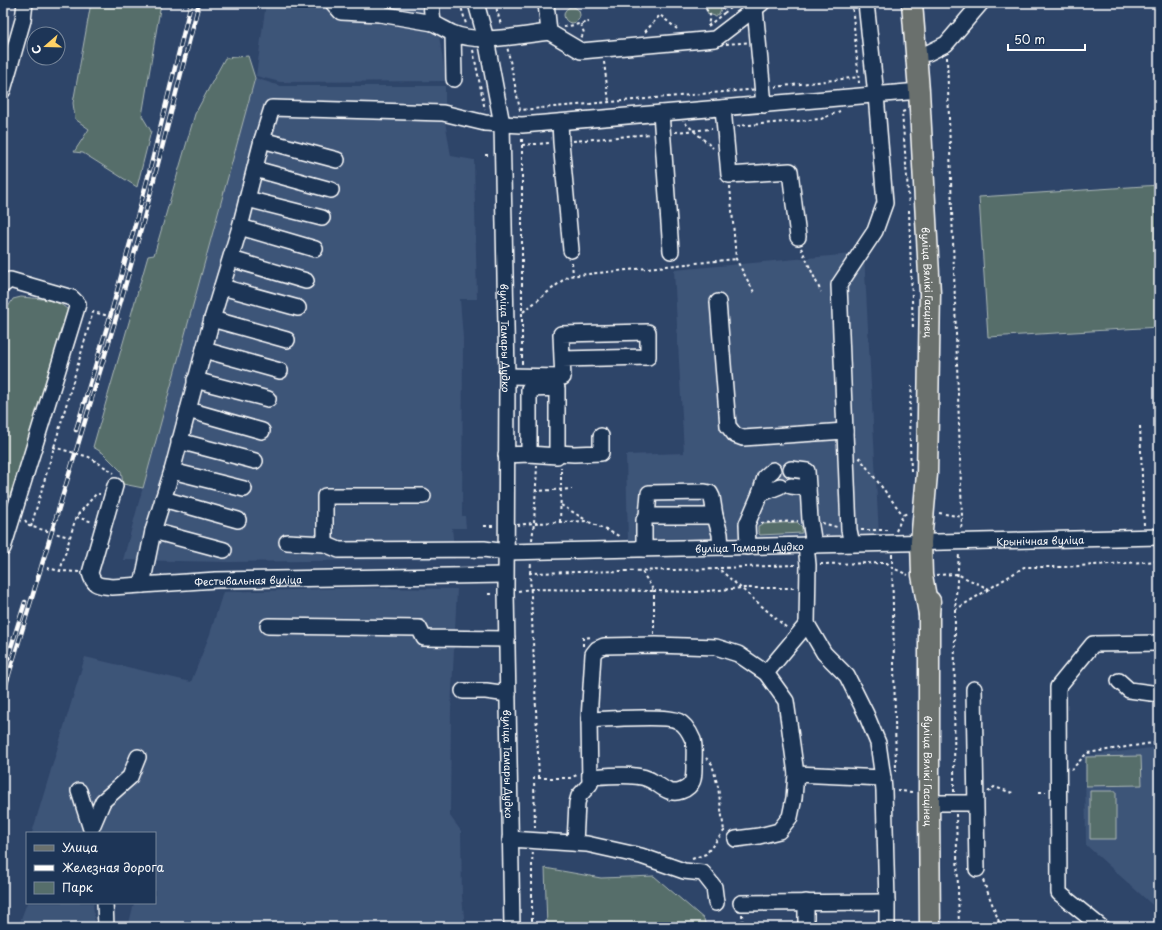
<svg xmlns="http://www.w3.org/2000/svg" width="1162" height="930" font-family="'Playpen Sans',sans-serif">
<style>
.built{fill:#3e5478}
.green{fill:#566e6b;stroke:#aab6b5}
.lines{fill:none;stroke-linecap:round;stroke-linejoin:round}
.minor-tunnel{stroke:#4d6180;stroke-width:15;stroke-dasharray:15 8;stroke-linecap:butt}
.minor-casing{stroke:#fff;stroke-width:18}
.major-casing{stroke:#fff;stroke-width:23}
.path{stroke:#fff;stroke-width:2;stroke-dasharray:3 3;stroke-linecap:butt}
.minor{stroke:#1d3557;stroke-width:15}
.major{stroke:#6a706d;stroke-width:20}
.rail-casing{stroke:#fff;stroke-width:4.5}
.rail{stroke:#1d3557;stroke-width:3;stroke-dasharray:9;stroke-linecap:butt}
.labels{text-anchor:middle;dominant-baseline:central;stroke-width:3.5;stroke-linejoin:round;paint-order:stroke}
.street-label{font-size:10px;fill:#fff;stroke:#1d3557}
</style>
<rect width="100%" height="100%" fill="#2e4569"/>
<filter id="ink" filterUnits="userSpaceOnUse"><feTurbulence type="fractalNoise" baseFrequency=".025" numOctaves="2"/><feDisplacementMap in="SourceGraphic" scale="8" xChannelSelector="R" yChannelSelector="G"/><feConvolveMatrix kernelMatrix="1 2 1 2 8 2 1 2 1" color-interpolation-filters="sRGB"/></filter>
<g filter="url(#ink)">
<path class="built" d="M266,3H434L446,81L280,82L256,76Z
M255,78L280,86H445V121L451,156L474,160L477,299H460L463,338L462,516H465L466,528H452L455,559L230,562L123,560Z
M864,253L879,536L628,542L626,455L684,453L674,270Z
M354,588L457,589L451,711L450,816L461,831L462,897L465,927H128L134,903H155V833H32L85,657L191,682L210,634L223,592Z
M1159,747V911L1086,845L1085,756Z
M27,903H93L95,927H18Z"/>
<path class="green" d="M91,3H161L142,116L151,131L137,187L83,153L74,152L89,129L75,119L73,103Z
M708,3H720L721,9L719,14L715,16L708,14L706,7Z
M564 15a8 8 0 1 1 16 0a8 8 0 1 1-16 0Z
M248,56L255,78L143,488L123,484L121,471L103,453L93,447L148,256L154,255L195,114L225,58Z
M1159,185V327L988,337L979,197Z
M21,297C39,299 63,298 72,316L3,515V315L13,299Z
M797,522L802,527V533L760,535L758,532V526L762,524Z
M1141,756L1142,785L1086,786V757Z
M1090,791H1116V839H1090Z
M545,868L601,878L654,876L704,919L706,927H547Z"/>
<g class="lines">
<path class="minor-tunnel" d="M780,479H791"/>
<defs>
<g id="minor">
<path d="M333,3L341,12L380,14"/>
<path d="M378,3L380,14L433,23"/>
<path d="M431,3L433,23C439,26 446,30 452,33C480,45 520,35 549,32"/>
<path id="s1" d="M476,3L486,39L502,124L507,376L506,592L512,927"/>
<path d="M546,3L549,32L581,51L715,39L762,3"/>
<path d="M755,8L764,105"/>
<path d="M453,34L454,79"/>
<path d="M917,54L928,53L946,44L981,3"/>
<path d="M3,90L23,20L25,3"/>
<path d="M723,108L729,175L790,171L798,237"/>
<path d="M661,113L671,251"/>
<path d="M560,122L561,142L571,250"/>
<path d="M262,140L337,160"/>
<path d="M255,169L331,190"/>
<path d="M247,199L322,218"/>
<path d="M240,227L315,249"/>
<path d="M231,259L306,281"/>
<path d="M3,285L10,280L72,298L78,304L3,548"/>
<path d="M222,287L298,308"/>
<path d="M718,302L728,426L735,435L743,438L845,431"/>
<path d="M212,319L287,340"/>
<path d="M204,350L280,371"/>
<path d="M507,376L563,377L562,359L648,357V332L561,334L562,359"/>
<path d="M195,380L268,399"/>
<path d="M188,410L262,431"/>
<path d="M179,441L255,461"/>
<path d="M557,453L574,454L601,453V436"/>
<path d="M506,455L529,454L557,456V388L529,389V454"/>
<path d="M791,469L807,471L810,520L814,545"/>
<path d="M172,471L244,489"/>
<path id="s2" d="M115,486L90,573C94,587 99,585 112,587L216,580L505,575"/>
<path d="M791,486L808,488"/>
<path d="M760,494L780,486"/>
<path id="s3" d="M423,496H325V544L339,550L484,549L506,552L1159,537"/>
<path d="M163,499L238,520"/>
<path d="M647,516H715"/>
<path d="M153,531L224,550"/>
<path d="M287,542L325,544"/>
<path d="M852,544L849,530L839,285L875,231L885,203L876,95L866,3"/>
<path d="M806,545L808,565L807,624L824,653L847,676L866,714L878,743L883,778"/>
<path d="M748,547L747,524L760,494L765,477L773,470"/>
<path d="M644,549V520L647,516L649,493L705,492L710,493L712,497L715,516L720,534L721,547"/>
<path d="M142,585L153,531L172,471L212,319L240,227L262,140L272,108L443,113L485,123L522,125L919,91"/>
<path d="M268,626L419,628L424,638L507,639"/>
<path d="M766,673L807,624"/>
<path d="M1119,681L1129,690L1159,694"/>
<path d="M974,689L977,869"/>
<path d="M463,691H486L508,694"/>
<path d="M589,720C605,719 668,715 678,721C685,724 690,733 693,740C695,746 694,757 694,764C694,776 695,786 681,791C667,796 659,783 648,779C635,773 605,776 590,777"/>
<path d="M796,774L883,778L884,791L887,902"/>
<path d="M79,791L91,829L103,801L130,777L138,757"/>
<path d="M929,803H975"/>
<path d="M510,839L587,844L641,856L684,871L703,873L714,887L716,903"/>
<path d="M575,843L577,803L579,796L590,784L589,720L593,654L597,649L604,646L656,645L716,647L738,654L766,673L786,701L796,774L794,798L790,817L779,831L759,836L736,839"/>
<path d="M806,902V927"/>
<path d="M105,903L106,927"/>
<path d="M741,903L887,902V927"/>
<path d="M1101,927L1059,893L1058,687L1093,644L1159,643"/>
</g>
<g id="major">
<path id="s4" d="M912,3L919,91L930,293L927,474L921,542L922,575L929,614"/>
<path id="s5" d="M930,601L929,614V803L930,927"/>
</g>
</defs>
<use href="#minor" class="minor-casing"/>
<use href="#major" class="major-casing"/>
<path class="path" d="M460,3L466,24
M495,3L501,25
M569,3L570,7
M708,3L706,9L710,15L708,26
M852,3L859,83
M558,4L565,3
M724,13L738,3
M581,24L584,33L581,38
M708,26L724,13L723,3
M564,27L589,22
M645,32L660,15L677,29
M545,38L578,56L752,42L758,89L520,110L506,41Z
M473,50L485,110
M947,57L962,517L961,530
M604,62L609,102
M775,87L859,77
M905,111L902,112L909,205
M685,123L713,148
M737,126L821,119L840,111
M675,132L712,129
M573,141L650,134
M522,145L549,143
M485,155H491
M730,186L736,259L755,294
M909,210L913,329
M801,248L821,292
M572,262L573,275
M523,312L568,276L736,259
M522,364V136
M1140,426L1144,526
M53,447L89,457L114,473
M859,457L903,515
M911,471L909,415L912,386
M535,491L572,489
M561,505L586,520
M939,513L962,517
M76,517L93,522
M25,520L29,526L69,537
M560,522L561,490V467
M761,523L798,521
M822,523L837,527
M517,525L534,523L537,466
M484,526H495
M31,527L93,312L121,319
M861,530H887
M896,531L903,515L908,513
M532,540L534,523L587,521L619,536
M892,554L896,772
M820,564L887,563L893,568L908,575
M47,568L60,571
M720,568L795,565
M79,572L60,571L76,517L96,494H100
M530,573L531,563
M936,575L957,574L989,589L1024,567H1063L1159,561
M518,591L531,589L654,591L641,570
M488,594H493
M955,610L989,589
M654,634V591L695,592L743,588H796
M583,646V638L592,637
M706,758L712,764L718,787L724,831
M1071,770L1087,753L1159,742
M539,778L530,573L719,569L787,628
M897,791L914,792
M954,792L955,610L959,554
M988,792L994,787L1013,793
M1039,792H1046
M956,814L959,927
M535,828L534,778H570L577,775
M692,859L706,854L724,831H725
M983,880L1001,927
M742,914L743,927
M532,927V862L533,852"/>
<use href="#minor" class="minor"/>
<use href="#major" class="major"/>
<defs>
<path id="rail" d="M76,430L110,317L148,177L191,3
M3,673L25,602
M3,694L116,318L142,226L199,3"/>
</defs>
<use href="#rail" class="rail-casing"/>
<use href="#rail" class="rail"/>
</g>
</g>
<g class="labels">
<g class="street-label">
<text stroke="none"><textPath href="#s4" startOffset="280">вуліца Вялікі Гасцінец</textPath></text>
<text stroke="none"><textPath href="#s1" startOffset="338">вуліца Тамары Дудко</textPath></text>
<text stroke="none"><textPath href="#s3" startOffset="863">Крынічная вуліца</textPath></text>
<text stroke="none"><textPath href="#s3" startOffset="572">вуліца Тамары Дудко</textPath></text>
<text stroke="none"><textPath href="#s2" startOffset="256">Фестывальная вуліца</textPath></text>
<text stroke="none"><textPath href="#s1" startOffset="764">вуліца Тамары Дудко</textPath></text>
<text stroke="none"><textPath href="#s5" startOffset="170">вуліца Вялікі Гасцінец</textPath></text>
</g>
</g>
<rect width="1162" height="930" fill="none" stroke="#1d3557" stroke-width="16"/>
<rect x="8" y="8" width="1146" height="914" fill="none" stroke="#fff" stroke-width="1.5" filter="url(#ink)"/>
<rect x="26" y="832" width="130" height="72" fill="#1d3557" stroke="#77869a"/>
<rect x="34" y="845" width="20" height="6" fill="#6a706d" stroke="#77869a"/>
<text x="62" y="852" font-size="12" fill="#ffffff">Улица</text>
<rect x="34" y="865" width="20" height="6" fill="#ffffff" stroke="#77869a"/>
<text x="62" y="872" font-size="12" fill="#ffffff">Железная дорога</text>
<rect x="34" y="882" width="20" height="12" fill="#566e6b" stroke="#77869a"/>
<text x="62" y="892" font-size="12" fill="#ffffff">Парк</text>
<g transform="translate(46 46) rotate(250)"><circle r="19" fill="#1d3557" stroke="#77869a"/>
<path d="M0-3L7 15L0 10L-7 15Z" fill="#ffd166"/>
<text y="-6" font-size="11" font-weight="bold" text-anchor="middle" fill="#ffffff">С</text>
</g>
<path d="M1008 44v6h77v-6" fill="none" stroke="#ffffff" stroke-width="2"/>
<text x="1014" y="44" font-size="12" fill="#ffffff" stroke="#1d3557" stroke-width="3" paint-order="stroke">50 m</text>
</svg>
